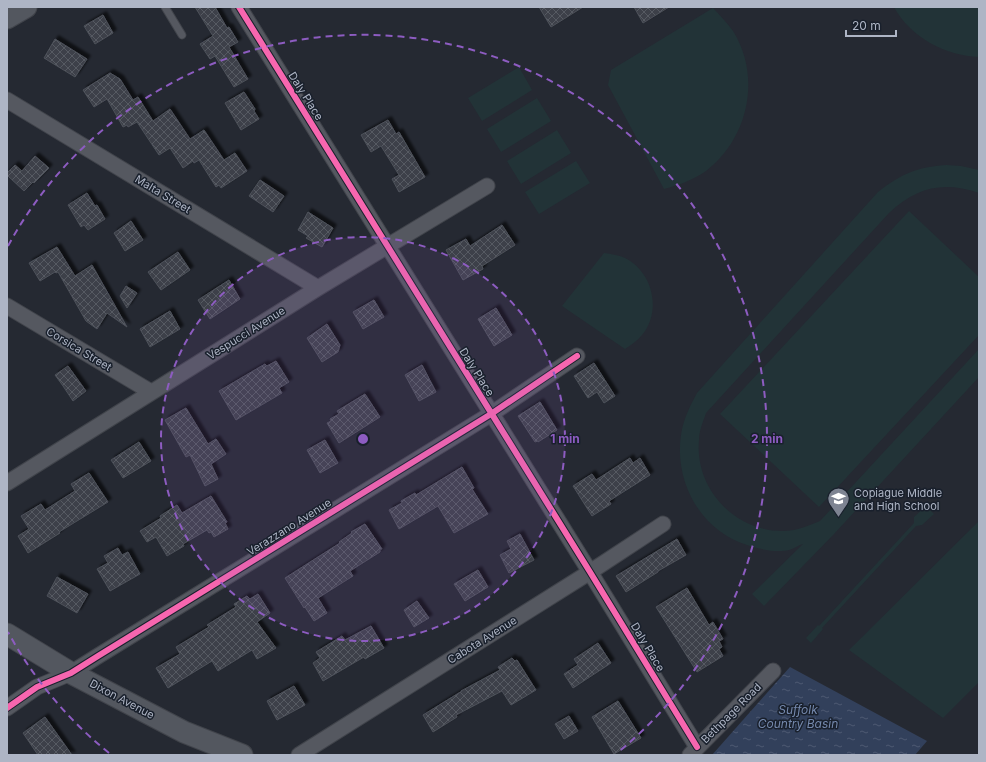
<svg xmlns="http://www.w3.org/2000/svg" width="986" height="762" font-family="Inter,sans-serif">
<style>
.park{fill:#223337}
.water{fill:url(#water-ripples)}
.building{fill:url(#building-cross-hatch);stroke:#4d515a;filter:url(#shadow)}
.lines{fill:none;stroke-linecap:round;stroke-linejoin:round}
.lane-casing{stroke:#41444b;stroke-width:9}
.street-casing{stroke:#41444b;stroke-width:17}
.secondary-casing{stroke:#41444b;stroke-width:23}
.lane{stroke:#555860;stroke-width:7}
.street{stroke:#555860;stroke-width:15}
.secondary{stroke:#53575f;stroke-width:21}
.cycleway-casing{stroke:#19202c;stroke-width:8}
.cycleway{stroke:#f766af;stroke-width:6}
.ring{fill:none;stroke:#8d5cc1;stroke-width:2;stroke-dasharray:7 5}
.labels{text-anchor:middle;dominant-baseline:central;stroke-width:3;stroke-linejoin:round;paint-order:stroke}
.street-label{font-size:11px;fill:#aeb5c5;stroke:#19202c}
.poi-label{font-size:11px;fill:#aeb5c5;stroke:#19202c;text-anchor:start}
.water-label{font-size:12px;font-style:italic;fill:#7589ad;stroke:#19202c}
.centre{fill:#8d5cc1;stroke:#19202c;stroke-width:2}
.ring-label{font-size:12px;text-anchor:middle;font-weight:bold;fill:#8d5cc1;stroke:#19202c;stroke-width:3;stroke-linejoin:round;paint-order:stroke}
</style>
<defs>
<pattern id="water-ripples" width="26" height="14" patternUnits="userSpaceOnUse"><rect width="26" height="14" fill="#32405b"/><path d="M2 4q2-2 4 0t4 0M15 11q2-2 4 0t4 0" fill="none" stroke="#4d5971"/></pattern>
<pattern id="building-cross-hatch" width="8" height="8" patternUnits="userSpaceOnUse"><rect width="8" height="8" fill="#3d4149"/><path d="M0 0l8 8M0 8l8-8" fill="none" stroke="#565a62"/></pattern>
<filter id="shadow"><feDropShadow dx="3.5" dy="-3.5" stdDeviation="1" flood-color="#0009"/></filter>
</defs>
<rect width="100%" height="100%" fill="#252932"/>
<path class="park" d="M894,7H979V57C946,56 910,37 894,7Z
M713,8C720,15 727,23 733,31C762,77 748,139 706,171C693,180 679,185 664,189L608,85L611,70Z
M519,67L532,90L482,121L468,98Z
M537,98L551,121L501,152L487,129Z
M557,130L571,153L521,184L507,161Z
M576,161L590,183L539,214L525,192Z
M946,165L961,166L979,170V193C943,181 917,187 889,213L706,413C703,422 699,431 699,440C694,492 741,538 794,530C803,528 812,524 820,521L979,349V377L834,534L764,606L752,594L803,544C798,545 794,549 789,550C777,553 758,549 747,545C701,531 674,482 681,435C683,420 690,406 697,393L878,192C901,174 917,167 946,165Z
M909,211L979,277V335L819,507L720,414Z
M604,253C611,254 618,255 625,258C653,272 662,311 642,335C637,341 631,345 625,349L562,306Z
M926,506L934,514L922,525L916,526L822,628L823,629L811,643L806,638L818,625L819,626L914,523V517Z
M979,521V682L943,718L849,650Z"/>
<path class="water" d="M790,667L927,741L915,755H712Z"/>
<path class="building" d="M195,7H215L227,28L229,27L238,42L229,47L248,79L234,87L215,56L210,59L200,44L213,36Z
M539,7H583L551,27Z
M634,7H669L643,23Z
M103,15L113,33L95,44L84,26Z
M55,39L87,59L75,77L44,58Z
M110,73L120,79L133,100L138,97L153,121L170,109L190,139L204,130L224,160L235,153L247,171L221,188L219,185L216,187L199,160L194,163L193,161L183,168L170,148L159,155L137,122L128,127L127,125L123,127L107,99L94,107L83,90Z
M244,92L255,109L254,111L259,119L241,130L225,103Z
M388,120L396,134L399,132L425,177L399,192L392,179L399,175L381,146L371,152L361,135Z
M35,156L49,168L34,183L33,182L24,191L7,175V173L15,165L22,171Z
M260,180L284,196L273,212L249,196Z
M87,193L95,206L97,205L105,219L88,230L84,225L81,227L68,205Z
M308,212L333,228L322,247L306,238L308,236L298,230Z
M131,221L143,240L125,251L114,233Z
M502,225L515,245L482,266L483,269L463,280L446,250L466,239L470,246Z
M57,247L75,276L92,265L127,327L107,313L97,329L86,321L58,272L56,273L55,272L40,281L29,263Z
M178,252L190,270L161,290L148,272Z
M229,280L240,299L210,319L198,300Z
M126,286L137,293L127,308L120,296Z
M374,300L384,317L363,329L353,312Z
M496,308L512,335L494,346L478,319Z
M170,311L180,329L150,347L140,329Z
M327,324L340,345L338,352L322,362L307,338Z
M276,361L289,382L279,388L282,393L236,420L219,391L265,364L267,366Z
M594,363L615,396L604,403L597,392L588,398L574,376Z
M422,365L436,392L419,401L405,375Z
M68,366L86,391L73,401L63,386L55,375Z
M365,394L380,417L339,443L327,423L331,421L330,419L339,414L337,411Z
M540,402L557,430L538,442V441L535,442L518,416Z
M186,408L208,444L216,439L226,454L211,464L218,479L205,486L190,455L186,457L165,420Z
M325,440L338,463L320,473L307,450Z
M139,442L151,461L123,478L111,460Z
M630,458L633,463L640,458L650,475L609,501L611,504L592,516L573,486L592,474L596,480Z
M462,467L474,488L472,489L488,514L454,533L438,506L399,529L389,510L402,503L401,501L415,493L416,495Z
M89,473L108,502L59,532L60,533L28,553L18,536L29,529L21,516L41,504L45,510L75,491L71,484Z
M211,496L227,522L225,523L228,529L214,537L211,532L209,533L207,530L183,544L184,546L167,556L156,537L147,542L140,531L161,518L160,516L177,505L182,513Z
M365,524L382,549H380V552L350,571L353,576L318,598L327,613L314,621L305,607L304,608L285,578L340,543L339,542L352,533L351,532Z
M520,534L534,560L509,573L500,555L511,549L507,541Z
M677,539L686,555L658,571V572L626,592L616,576Z
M118,548L122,555L128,552L140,574L110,591L97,569L108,563L104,556Z
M478,570L488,587L465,601L454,584Z
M57,577L88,594L77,613L47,596Z
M687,588L709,625L713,622L723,639L719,641L722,647L719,649L723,656L697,672L656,607Z
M258,594L270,613L257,622L276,648L257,659L252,650L218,671L212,661L168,688L156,668L180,654L176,647L209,627L207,625L236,607L234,604L247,596L250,599Z
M417,601L429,618L414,627L404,610Z
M371,626L384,648L365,659L364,657L323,681L313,663L320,658L316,652L342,636L345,640Z
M598,643L611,663L573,688L564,674L578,665L574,659Z
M512,658L515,661L517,660L536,690L511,705L502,691L456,715L457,717L433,732L423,715L462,691H461L500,670L498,667Z
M294,686L305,705L277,720L267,701Z
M618,701L641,738L614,754L592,717Z
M569,716L578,731L564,739L555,724Z
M45,717L72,755H38L23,733Z"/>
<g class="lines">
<defs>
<path id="lane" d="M165,7L182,35"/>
<path id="street" d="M239,7L590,572L697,747
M7,100L318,288
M7,306L151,392
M7,483L318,288L487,186
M7,708L37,687L71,673L98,656L491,414L577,356
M299,755L590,572L663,524
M690,755L773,671"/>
<path id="secondary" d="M7,18L26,7
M7,634L71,673L184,732L242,755"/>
</defs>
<use href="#lane" class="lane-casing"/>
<use href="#street" class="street-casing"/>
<use href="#secondary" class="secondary-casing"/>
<use href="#lane" class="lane"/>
<use href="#street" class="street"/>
<use href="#secondary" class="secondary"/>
<defs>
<path id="cycleway" d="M239,7L590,572L697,747
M7,708L37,687L71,673L98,656L491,414L577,356"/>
</defs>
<use href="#cycleway" class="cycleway-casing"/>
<use href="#cycleway" class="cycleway"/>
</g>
<circle cx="363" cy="439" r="202" fill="#8d5cc1" fill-opacity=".12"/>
<g class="ring">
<circle cx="363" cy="439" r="202"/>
<path d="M109 753A404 404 0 0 1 8 632M8 246A404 404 0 1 1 617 753"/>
</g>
<defs>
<symbol id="school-pin" viewBox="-11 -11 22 30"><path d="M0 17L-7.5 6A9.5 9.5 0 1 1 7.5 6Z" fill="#7e8492" stroke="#19202c"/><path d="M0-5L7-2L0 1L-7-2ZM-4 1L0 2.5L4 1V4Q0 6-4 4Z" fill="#fff"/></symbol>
</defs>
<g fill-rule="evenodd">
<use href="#school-pin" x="826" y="486" width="25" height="34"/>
</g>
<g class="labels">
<g class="street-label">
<text transform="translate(306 96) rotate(58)">Daly Place</text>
<text transform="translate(163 194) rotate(31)">Malta Street</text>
<text transform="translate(246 333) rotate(-32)">Vespucci Avenue</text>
<text transform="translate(79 349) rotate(31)">Corsica Street</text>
<text transform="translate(477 372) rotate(58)">Daly Place</text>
<text transform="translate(289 527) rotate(-32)">Verazzano Avenue</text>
<text transform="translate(482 640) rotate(-32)">Cabota Avenue</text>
<text transform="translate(648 647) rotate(59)">Daly Place</text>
<text transform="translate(122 699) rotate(28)">Dixon Avenue</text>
<text transform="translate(731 713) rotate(-45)">Bethpage Road</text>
</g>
<g class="poi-label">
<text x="854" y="493">Copiague Middle<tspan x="854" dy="13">and High School</tspan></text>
</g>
<g class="water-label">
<text x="798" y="709">Suffolk<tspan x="798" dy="14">Country Basin</tspan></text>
</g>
</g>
<circle cx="363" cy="439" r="6" class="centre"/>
<g class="ring-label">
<text x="565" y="443">1 min</text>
<text x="767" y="443">2 min</text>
</g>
<rect width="986" height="762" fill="none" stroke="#aeb5c5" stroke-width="16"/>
<path d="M846 30v6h50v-6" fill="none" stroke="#aeb5c5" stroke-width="2"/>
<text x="852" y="30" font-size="12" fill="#aeb5c5" stroke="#19202c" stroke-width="3" paint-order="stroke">20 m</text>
</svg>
